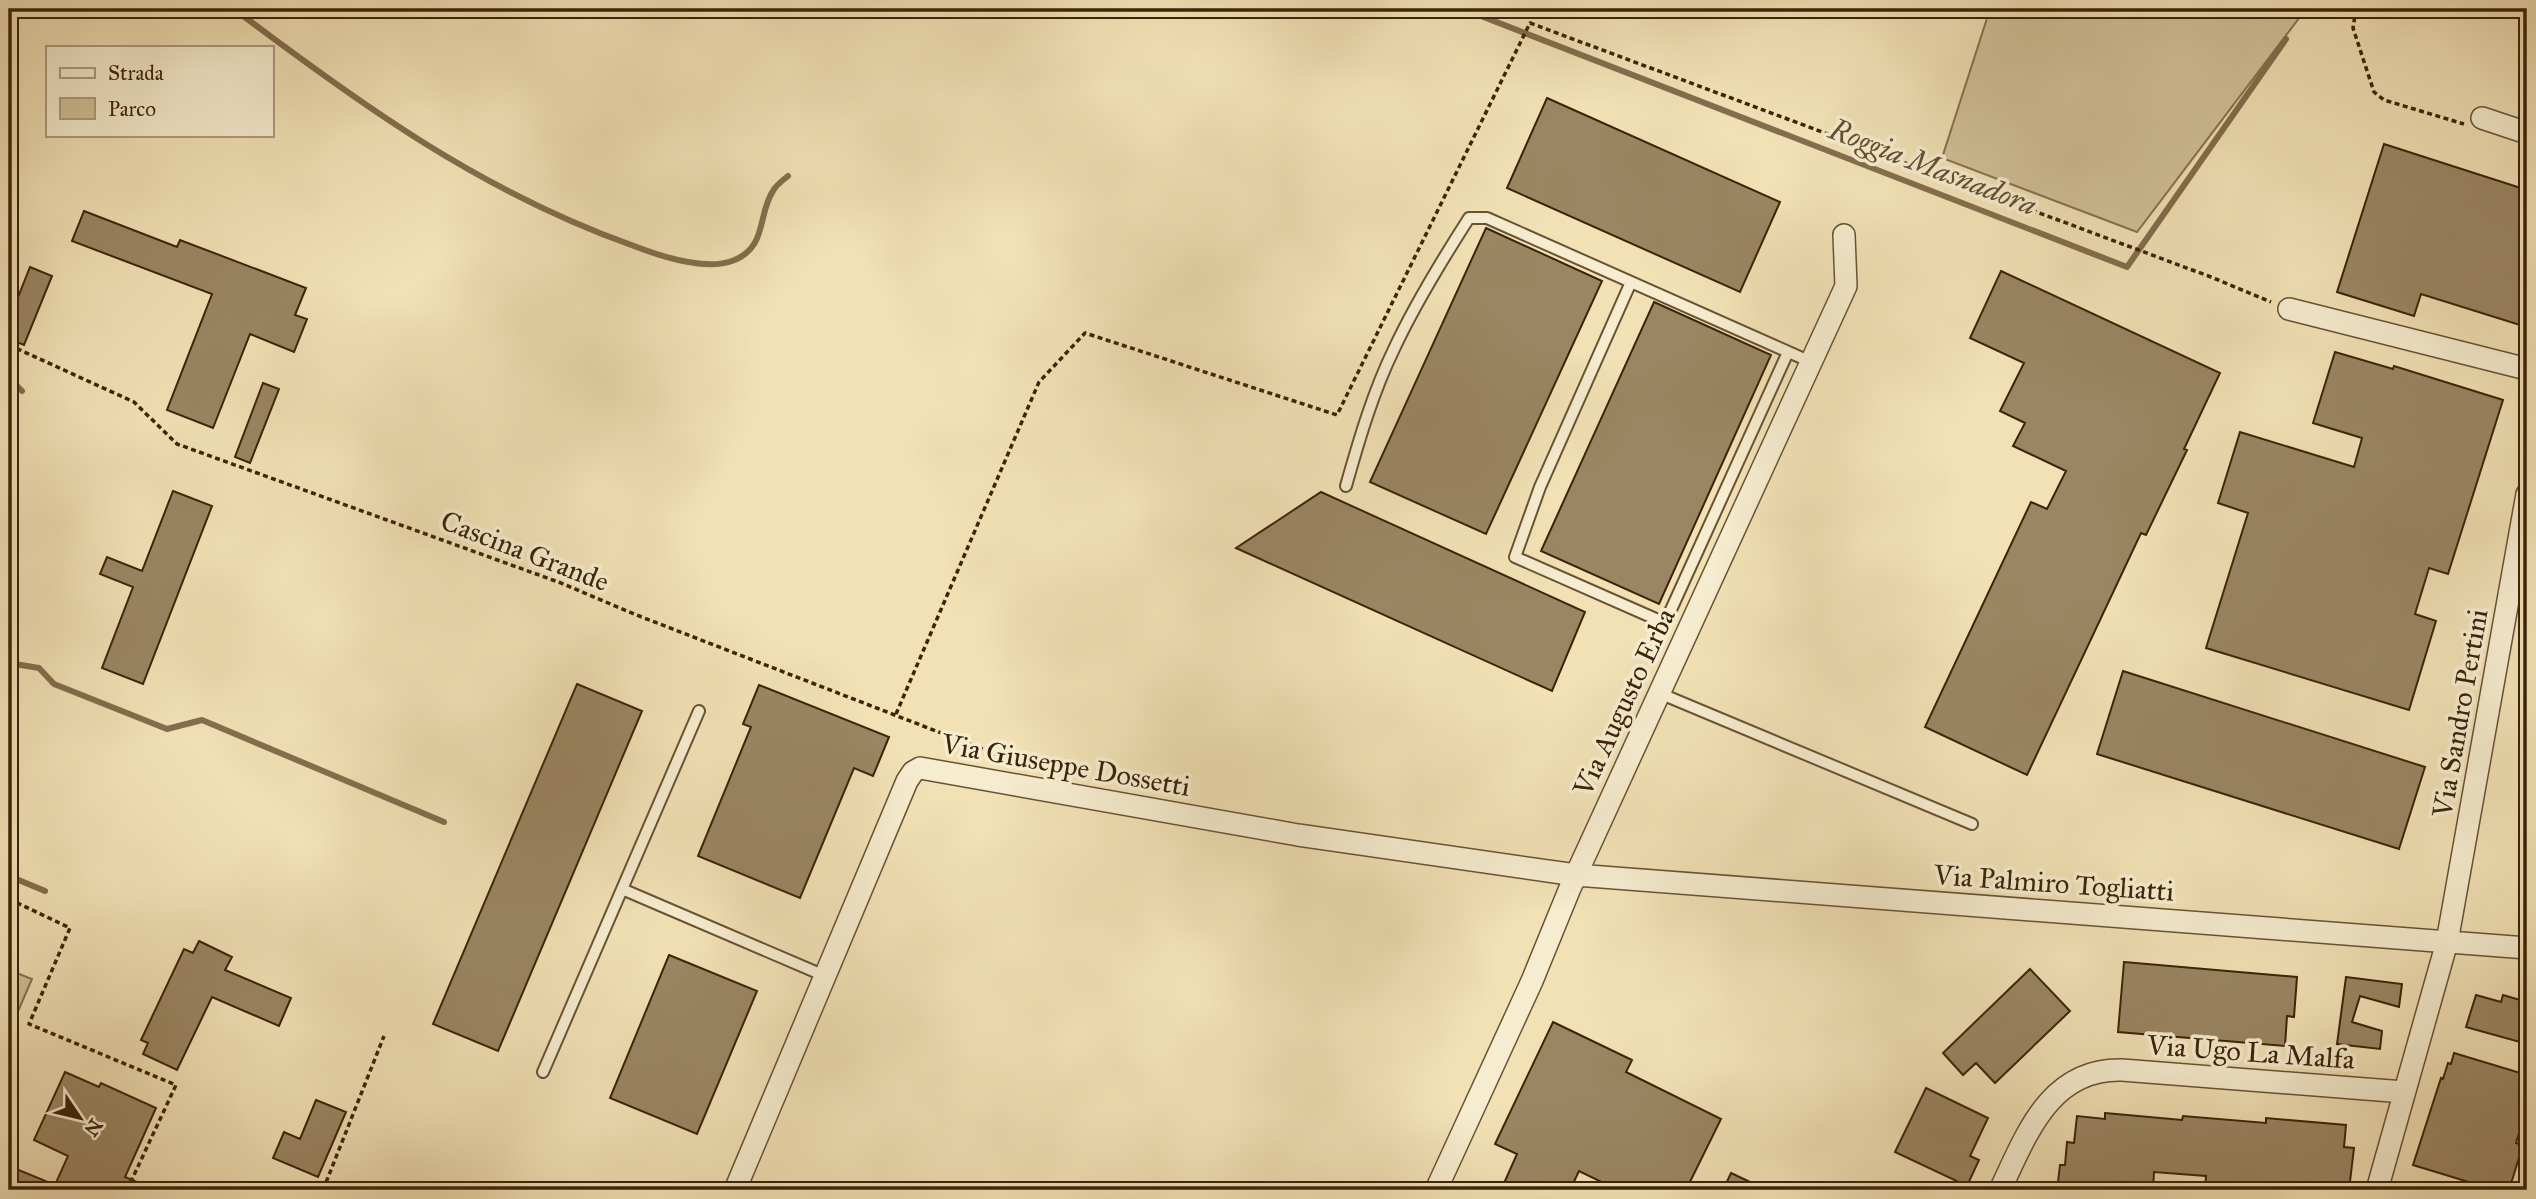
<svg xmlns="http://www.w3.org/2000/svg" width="2536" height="1199" font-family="'IM FELL Great Primer',serif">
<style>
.green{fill:#d2c198;stroke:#877250;stroke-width:2}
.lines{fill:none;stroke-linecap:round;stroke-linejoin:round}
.stream{stroke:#836e4d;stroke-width:6}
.building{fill:#9a8662;stroke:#3c2309;stroke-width:2}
.service-casing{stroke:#695234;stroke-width:14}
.minor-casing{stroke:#695234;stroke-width:24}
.path{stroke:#3c2309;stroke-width:3.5;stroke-dasharray:5 3.5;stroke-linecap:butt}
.service{stroke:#f6eccf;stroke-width:10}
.minor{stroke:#f6eccf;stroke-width:21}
.labels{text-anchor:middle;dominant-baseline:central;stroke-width:7;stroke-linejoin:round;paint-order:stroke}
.street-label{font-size:28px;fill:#3c2309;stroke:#f6eccf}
.water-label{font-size:30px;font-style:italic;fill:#664f31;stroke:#f6eccf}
</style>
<rect width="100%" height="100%" fill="#f1e1b5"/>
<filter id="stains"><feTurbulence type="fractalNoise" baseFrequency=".00286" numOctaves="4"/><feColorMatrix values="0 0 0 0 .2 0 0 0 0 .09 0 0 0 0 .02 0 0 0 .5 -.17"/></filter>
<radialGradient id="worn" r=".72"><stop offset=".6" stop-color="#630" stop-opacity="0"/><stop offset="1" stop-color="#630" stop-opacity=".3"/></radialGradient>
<path class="green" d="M1990,9H2306L2137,232L1942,158Z
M9,970L32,979L9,1032Z"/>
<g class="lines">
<path class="stream" d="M234,9C361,105 482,192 634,246C660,256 704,271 732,261C768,248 757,215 773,191C776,185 783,180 788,176
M1463,9L2127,267L2286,39
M9,378L22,391
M9,663L39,668L54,684L167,729L202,720L444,822
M9,876L45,891"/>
</g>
<path class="building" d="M1547,98L1780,202L1740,292L1507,188Z
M2384,144L2527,190V302L2520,325L2421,294L2414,316L2337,292Z
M84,211L177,247L180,240L306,288L295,315L307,319L294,352L250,334L213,428L167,410L212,294L72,241Z
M1486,228L1602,281L1486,534L1370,482Z
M30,267L52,276L24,345L9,339V320Z
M2001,271L2220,373L2184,449L2187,450L2146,535L2141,533L2027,775L1925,727L2031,502L2047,509L2066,471L2013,446L2025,423L2000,411L2024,363L1970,338Z
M1654,302L1771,355L1659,604L1541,551Z
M2335,352L2393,369L2394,366L2503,400L2448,574L2429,568L2415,614L2436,621L2409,710L2206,648L2248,513L2218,503L2240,432L2354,467L2362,438L2313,423Z
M263,383L279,389L250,463L235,457Z
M173,491L212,506L143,684L102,668L133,587L100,574L107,557L142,571Z
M1321,492L1585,612L1552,691L1236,548Z
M2123,671L2425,767L2399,849L2097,754Z
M577,684L642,711L498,1051L433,1024Z
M759,685L889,737L873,776L854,768L800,898L698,856L751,727L743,724Z
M199,941L232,957L225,970L291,998L279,1026L212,997L177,1070L143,1054L148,1043L141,1040L184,949L193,953Z
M669,955L757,991L697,1134L610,1098Z
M2124,962L2297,977L2294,1017L2287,1016L2285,1046L2118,1032Z
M2030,969L2070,1011L1995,1083L1976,1063L1963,1075L1943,1053Z
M2346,977L2402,984L2399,1007L2360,996L2352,1022L2382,1031L2380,1049L2337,1044Z
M2476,995L2501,1002L2503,995L2527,1002V1044L2466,1027Z
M1553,1022L1632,1060L1626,1072L1721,1119L1686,1190H1618L1579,1171L1570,1190H1501L1517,1154L1495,1144Z
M2454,1053L2527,1075V1107L2516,1143L2523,1145L2509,1190H2495L2413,1165L2441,1078L2443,1079L2448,1063L2451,1064Z
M65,1072L99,1087L101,1083L156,1108L125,1177L156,1190H9V1182L14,1168L55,1185L68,1156L34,1140Z
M1926,1088L1988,1118L1970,1156L1979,1160L1967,1186L1895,1152Z
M316,1100L346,1112L318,1177L273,1158L284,1132L300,1139Z
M2105,1113L2182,1120L2183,1116L2266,1123V1118L2346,1125L2344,1147L2354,1148L2349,1190H2205L2206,1176L2154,1172L2153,1190L2058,1182L2060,1165H2065L2067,1142L2074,1143L2077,1116L2105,1119Z
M1731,1173L1767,1190H1723Z"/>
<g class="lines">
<defs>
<path id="service" d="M1631,282L1540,487L1515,557L1665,623L1788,352
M1346,486C1359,440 1373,392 1394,349C1415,304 1442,260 1469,218H1487L1811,362
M1659,693L1972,824
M622,889L825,976
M543,1072L699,711"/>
<path id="minor" d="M2482,118L2527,133
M2289,309L2527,369
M735,1190L907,781L913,772L920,768L1298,835L1576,875L2527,948
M1436,1190L1532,981L1570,888L1846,286L1844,235
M2000,1190C2026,1136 2049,1068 2122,1070L2404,1092
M2377,1190L2447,942L2527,494"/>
</defs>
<use href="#service" class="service-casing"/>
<use href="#minor" class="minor-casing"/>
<path class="path" d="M2356,9L2353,28L2374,92L2384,100L2464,124
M9,345L134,402L177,444L561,583L634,614L1016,762L1021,767
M896,714L1039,382L1085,333L1337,415L1530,23L2211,277L2271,302
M9,899L70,928L29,1024L176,1085L127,1190
M323,1190L384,1036"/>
<use href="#service" class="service"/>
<use href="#minor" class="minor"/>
</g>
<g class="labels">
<g class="street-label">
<text transform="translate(525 551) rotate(21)">Cascina Grande</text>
<text transform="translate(1624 702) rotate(-65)">Via Augusto Erba</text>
<text transform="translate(2460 713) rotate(-80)">Via Sandro Pertini</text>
<text transform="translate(1066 765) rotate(10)">Via Giuseppe Dossetti</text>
<text transform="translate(2054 883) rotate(4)">Via Palmiro Togliatti</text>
<text transform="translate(2251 1052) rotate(4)">Via Ugo La Malfa</text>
</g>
<g class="water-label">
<text transform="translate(1933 167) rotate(21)">Roggia Masnadora</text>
</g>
</g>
<rect width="2536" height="1199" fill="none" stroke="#f1e1b5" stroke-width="35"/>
<rect x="10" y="10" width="2515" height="1178" fill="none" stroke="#3c2309" stroke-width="3.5"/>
<rect x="18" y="18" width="2501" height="1164" fill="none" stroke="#3c2309" stroke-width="2"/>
<rect x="46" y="46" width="228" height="91" fill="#f6eccf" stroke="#ac9c80" stroke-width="2"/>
<rect x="60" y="68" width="35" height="10" fill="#f6eccf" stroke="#ac9c80" stroke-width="2"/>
<text x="108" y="80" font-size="21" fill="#3c2309">Strada</text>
<rect x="60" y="98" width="35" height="21" fill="#d2c198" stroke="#ac9c80" stroke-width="2"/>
<text x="108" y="116" font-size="21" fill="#3c2309">Parco</text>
<g transform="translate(80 1118) rotate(125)" stroke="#f6eccf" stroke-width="5" paint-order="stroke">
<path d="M0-5L12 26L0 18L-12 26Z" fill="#3c2309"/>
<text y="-10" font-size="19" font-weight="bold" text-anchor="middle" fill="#3c2309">N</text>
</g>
<rect width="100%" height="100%" filter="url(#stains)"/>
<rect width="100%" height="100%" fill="url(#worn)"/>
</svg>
